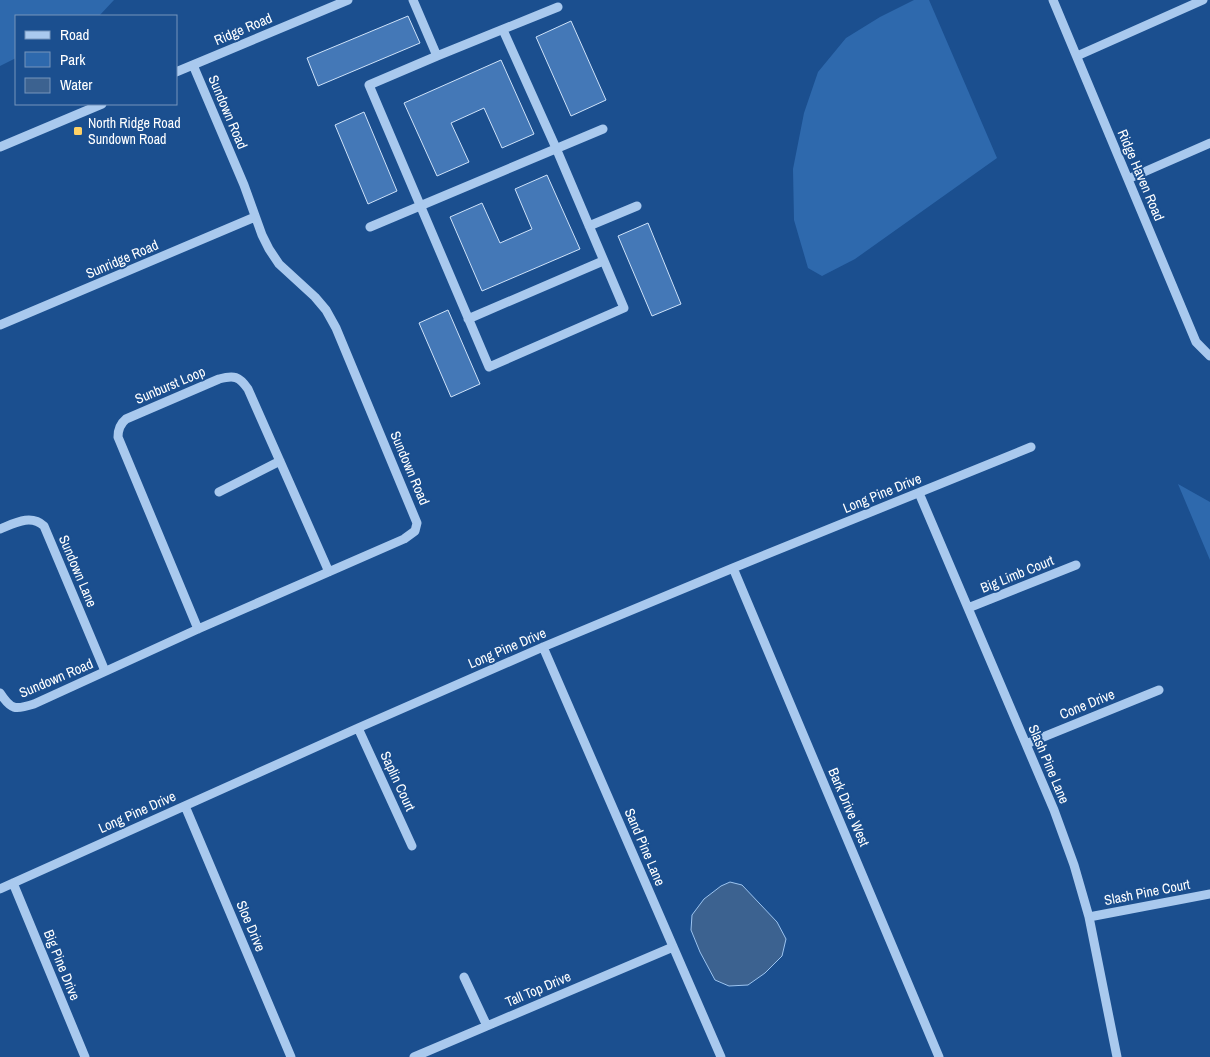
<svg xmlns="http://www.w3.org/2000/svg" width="1210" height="1057" font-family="'Archivo Narrow',sans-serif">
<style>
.green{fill:#2e69ad}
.water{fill:#3c6290;stroke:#9cc4f0}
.building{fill:#4478b7;stroke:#cfe3fa}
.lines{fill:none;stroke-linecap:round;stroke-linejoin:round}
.minor{stroke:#a9c9ee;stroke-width:9}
.poi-dot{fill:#ffd166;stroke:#1b4f8f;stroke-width:2}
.labels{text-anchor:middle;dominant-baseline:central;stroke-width:4;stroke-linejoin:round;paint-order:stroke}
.street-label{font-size:14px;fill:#fff;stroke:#1b4f8f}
.poi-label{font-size:14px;fill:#fff;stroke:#1b4f8f;text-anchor:start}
</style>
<rect width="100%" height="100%" fill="#1b4f8f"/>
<path class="green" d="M0,0H114L99,16H16V58L0,66Z
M914,0H929L997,158L855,259L822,276L808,268L794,220L793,169L804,113L818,72L846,38L880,17Z
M1178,484L1210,502V560Z"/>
<path class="water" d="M730,882L742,885L777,922L786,939L782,956L765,973L748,985L729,986L715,980L700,952L691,930L692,915L704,899L721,886Z"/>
<path class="building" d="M408,16L420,43L318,86L307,58Z
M571,21L606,100L571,116L536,37Z
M501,60L534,134L502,148L484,108L451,123L469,162L437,176L404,103Z
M364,112L397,191L368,204L335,125Z
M547,175L580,249L482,291L450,217L482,203L500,243L532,229L515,189Z
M648,223L681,304L652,316L618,236Z
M448,310L480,384L451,397L419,323Z"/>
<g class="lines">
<path class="minor" d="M413,0L437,56L558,7
M1053,0L1196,342L1210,356
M437,56L369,85L489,367L624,308L556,148L503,30
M1077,56L1203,0
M176,72L348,0
M0,147L102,104
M1128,179L1210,143
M589,226L637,206
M370,227L603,129
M468,319L603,261
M0,325L255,217
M219,492L280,461
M919,493L1054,810L1074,865L1089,917L1117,1057
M0,529C15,523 31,514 44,526L105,671
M733,568L939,1057
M968,608L1076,565
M198,629L118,437C118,429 120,424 126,419L219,379C234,375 239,376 248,389L329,572
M543,647L721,1057
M0,693C11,710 15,710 34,704L198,629L404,539L415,531L417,523L336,328L326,310L315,297L279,264L269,249L262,235L244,185L193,65
M358,728L412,846
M1026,744L1159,690
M185,806L291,1057
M13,883L85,1057
M0,889L358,728L543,647L733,568L1031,447
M1089,917L1210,894
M464,977L487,1026
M414,1057L673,947"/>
</g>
<rect class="poi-dot" x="73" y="126" width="10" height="10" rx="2.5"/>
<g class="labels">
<g class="street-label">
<text transform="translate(243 29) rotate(-23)">Ridge Road</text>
<text transform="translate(228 112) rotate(67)">Sundown Road</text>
<text transform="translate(1141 175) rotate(67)">Ridge Haven Road</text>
<text transform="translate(122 259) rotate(-23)">Sunridge Road</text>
<text transform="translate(170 385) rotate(-23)">Sunburst Loop</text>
<text transform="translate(410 468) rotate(67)">Sundown Road</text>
<text transform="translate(882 493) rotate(-22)">Long Pine Drive</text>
<text transform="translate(78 571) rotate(67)">Sundown Lane</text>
<text transform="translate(1017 574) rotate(-22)">Big Limb Court</text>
<text transform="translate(507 648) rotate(-23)">Long Pine Drive</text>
<text transform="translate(56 678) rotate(-23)">Sundown Road</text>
<text transform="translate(1087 704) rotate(-22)">Cone Drive</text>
<text transform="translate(1049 764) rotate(67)">Slash Pine Lane</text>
<text transform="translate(398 781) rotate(65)">Saplin Court</text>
<text transform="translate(849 807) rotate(67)">Bark Drive West</text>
<text transform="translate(137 812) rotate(-24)">Long Pine Drive</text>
<text transform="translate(645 847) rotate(67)">Sand Pine Lane</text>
<text transform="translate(1147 892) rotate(-11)">Slash Pine Court</text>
<text transform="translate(251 926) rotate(67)">Sloe Drive</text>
<text transform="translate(62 965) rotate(68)">Big Pine Drive</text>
<text transform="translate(538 989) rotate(-23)">Tall Top Drive</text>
</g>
<g class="poi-label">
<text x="88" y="123">North Ridge Road<tspan x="88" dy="16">Sundown Road</tspan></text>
</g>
</g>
<rect x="15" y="15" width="162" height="90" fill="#1b4f8f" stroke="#7695bc"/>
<rect x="25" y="31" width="25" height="8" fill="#a9c9ee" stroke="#7695bc"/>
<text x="60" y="40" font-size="15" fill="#ffffff">Road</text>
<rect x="25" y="52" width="25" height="15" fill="#2e69ad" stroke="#7695bc"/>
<text x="60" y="65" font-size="15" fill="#ffffff">Park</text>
<rect x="25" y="78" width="25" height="15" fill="#3c6290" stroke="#7695bc"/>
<text x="60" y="90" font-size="15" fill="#ffffff">Water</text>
</svg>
